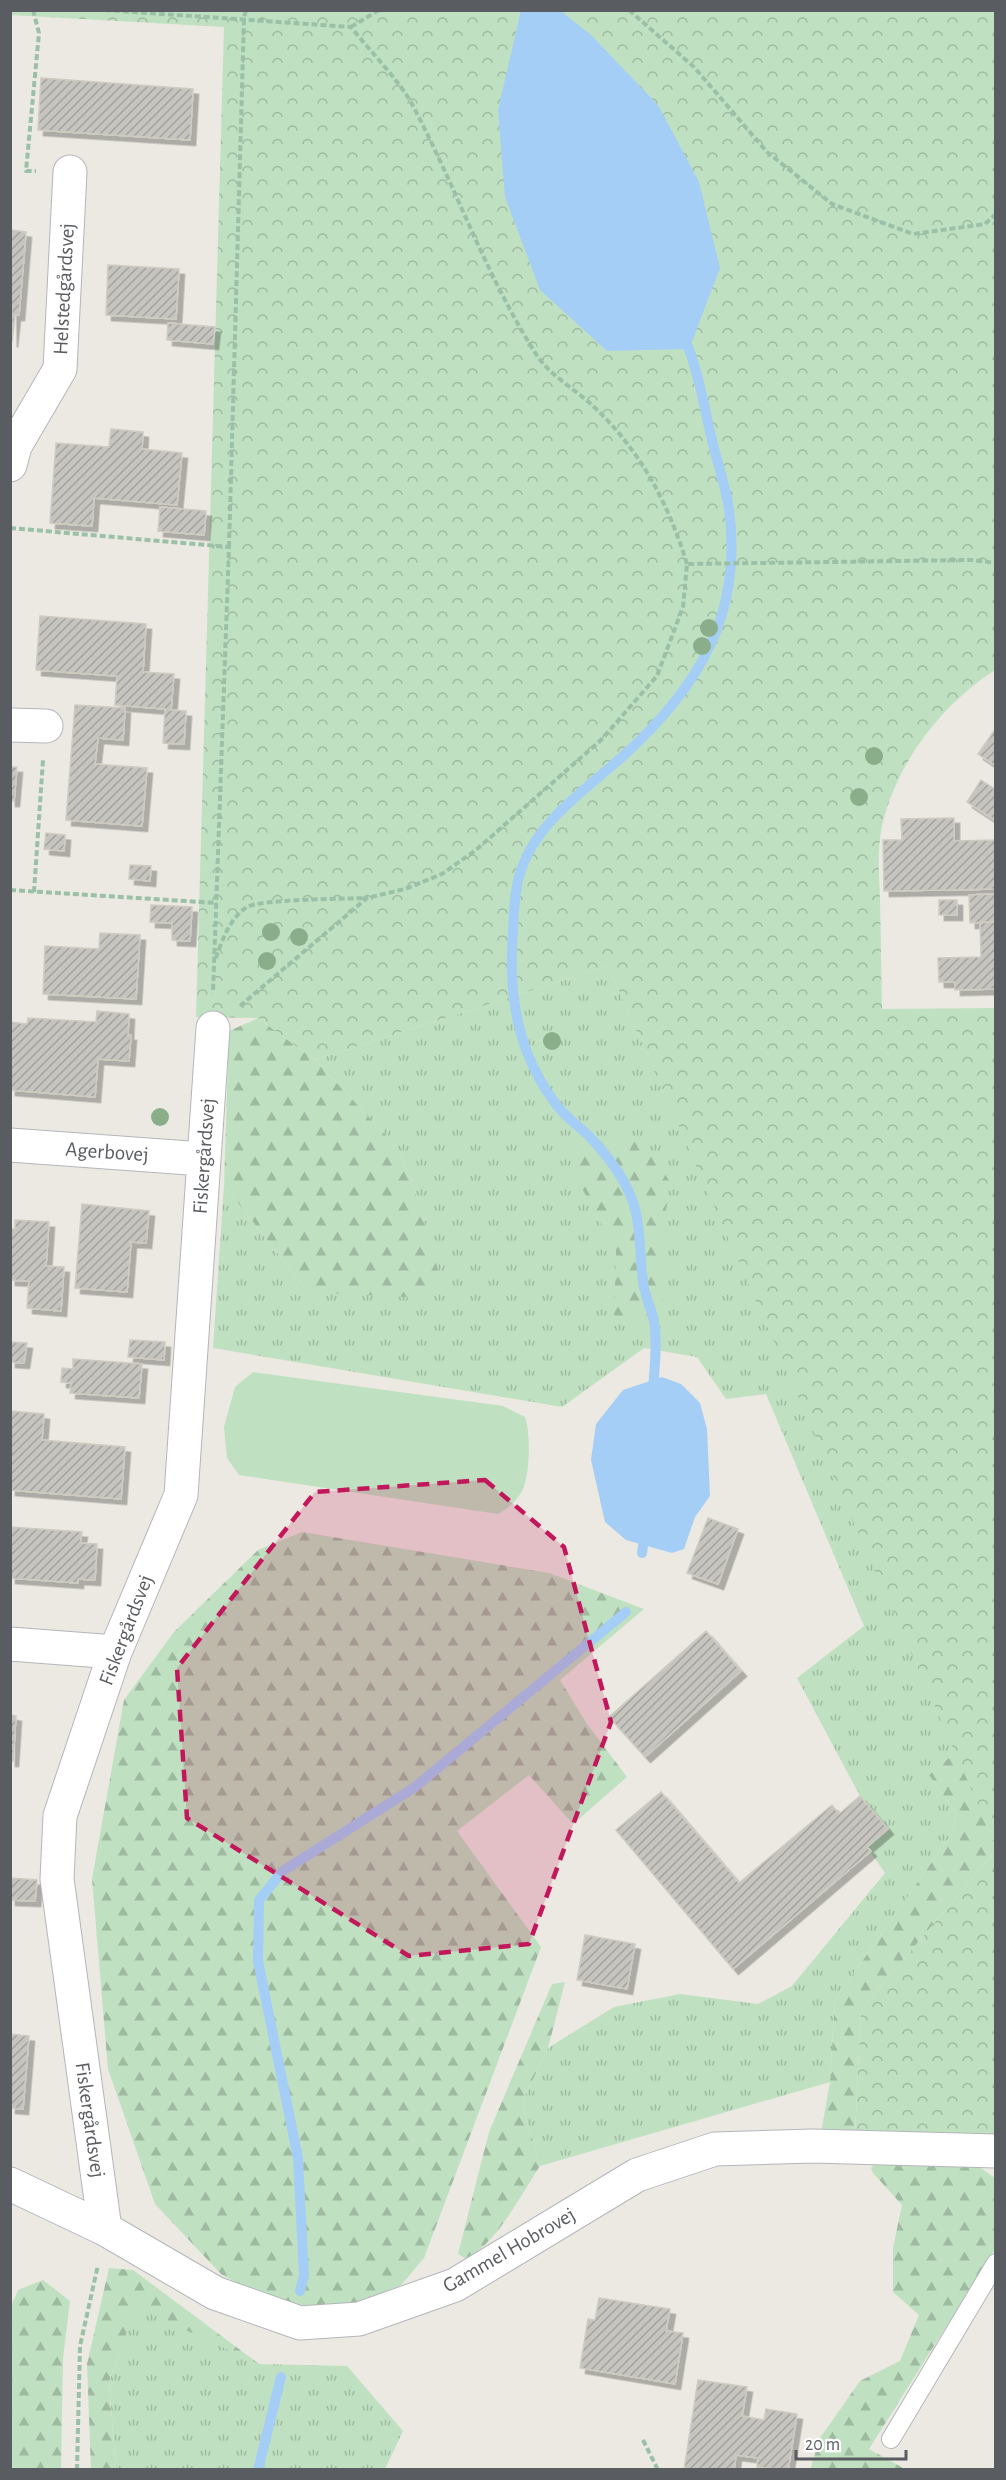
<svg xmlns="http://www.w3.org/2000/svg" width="1006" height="2480" font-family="'Alegreya Sans',sans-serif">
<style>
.grass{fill:url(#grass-tufts)}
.forest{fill:url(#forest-firs)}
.park{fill:url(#park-crowns)}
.pitch{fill:#bfe1c1}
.water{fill:#a5cef6}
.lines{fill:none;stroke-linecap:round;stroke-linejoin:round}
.stream{stroke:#a5cef6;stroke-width:10}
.building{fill:url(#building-hatch);stroke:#cfcbc0;stroke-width:1.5;filter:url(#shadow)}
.service-casing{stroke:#b3b6ba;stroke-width:20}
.minor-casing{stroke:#b3b6ba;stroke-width:35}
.path{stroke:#9ac1a7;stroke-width:4;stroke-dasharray:6 3;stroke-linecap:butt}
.service{stroke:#fff;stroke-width:18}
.minor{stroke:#fff;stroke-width:33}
.tree{fill:#8aae8a}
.marked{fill:#c2185b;fill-opacity:0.2;stroke:#c2185b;stroke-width:4.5;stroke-dasharray:12 8;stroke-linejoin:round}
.labels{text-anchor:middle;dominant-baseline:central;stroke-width:6;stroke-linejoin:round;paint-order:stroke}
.street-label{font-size:21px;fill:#595c60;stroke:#fff}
</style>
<defs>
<pattern id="grass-tufts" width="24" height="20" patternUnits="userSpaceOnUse" patternTransform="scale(1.5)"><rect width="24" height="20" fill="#bfe1c1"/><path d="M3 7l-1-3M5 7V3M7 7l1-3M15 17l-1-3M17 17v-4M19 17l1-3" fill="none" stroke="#9ebaa0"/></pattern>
<pattern id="forest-firs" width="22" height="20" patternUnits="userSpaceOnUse" patternTransform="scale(1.5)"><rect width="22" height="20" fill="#bfe1c1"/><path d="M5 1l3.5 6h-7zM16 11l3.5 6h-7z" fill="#9ebaa0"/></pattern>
<pattern id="park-crowns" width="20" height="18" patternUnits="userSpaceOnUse" patternTransform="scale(1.5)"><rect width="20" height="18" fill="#bfe1c1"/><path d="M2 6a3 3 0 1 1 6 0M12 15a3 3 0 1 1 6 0" fill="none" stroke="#9ebaa0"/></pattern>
<pattern id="building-hatch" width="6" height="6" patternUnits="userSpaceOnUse" patternTransform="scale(1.5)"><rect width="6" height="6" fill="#c6c4be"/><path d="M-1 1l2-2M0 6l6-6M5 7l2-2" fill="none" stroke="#a4a29e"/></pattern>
<filter id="shadow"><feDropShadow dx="5.5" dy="5.5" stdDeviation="0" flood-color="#0004"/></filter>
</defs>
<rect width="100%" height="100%" fill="#ebe9e1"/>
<path class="grass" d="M608,966L957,1751L929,1775L956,1813L953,1832L835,2000L830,2082L540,2166L522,2102L548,2048L614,2007L680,1994L758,2004L792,1986L885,1873L867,1847L887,1829L860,1796L797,1678L864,1626L766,1394L726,1399L697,1357L644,1348L562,1407L213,1348L224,1185L308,1292L437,1270L416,1194L398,1148L315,1060Z
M136,2306L259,2364L347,2366L403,2431L385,2469H116L109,2382Z"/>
<path class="forest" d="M258,1018L315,1060L398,1148L416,1194L438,1270L423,1298L308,1292L224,1185L229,1031Z
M575,1139L644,1142L670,1182L660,1256L664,1314L614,1320L616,1251L578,1181Z
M302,1532L549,1573L644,1609L560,1680L587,1724L627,1777L573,1824L529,1775L457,1831L541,1947L424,2258L401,2285L345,2309L277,2305L221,2274L155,2204L108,2069L92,1879L124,1700L174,1632L258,1550Z
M957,1751L995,1843V1851L861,2010L855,2133H821L830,2082L835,2000L953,1832L956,1813L929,1775Z
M565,1982L548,2048L522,2102L540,2166C523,2191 494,2249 465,2258L458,2254L489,2132L552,1984Z
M878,2159L978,2166L995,2178V2249L869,2449L905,2469L810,2470L820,2438L860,2381L900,2361L919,2315L893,2292V2248L902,2205L873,2173L871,2168Z
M109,2268L133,2270L259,2364L136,2307L109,2382L116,2469H91L87,2364Z
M43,2280L70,2301L63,2358L61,2469H11V2306L18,2290Z"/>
<path class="park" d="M10,11H995V670C941,705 897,762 882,826C877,849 879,875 880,899C881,935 881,972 882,1009L995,1008V1843L608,966L315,1060L258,1018L196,1017L224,27L11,15Z
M995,1851V2140L855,2133L861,2010Z"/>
<path class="pitch" d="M253,1372L503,1406L525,1417C531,1434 530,1475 522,1491C516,1502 508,1508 498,1514L239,1475L227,1458L224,1427L235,1387Z"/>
<path class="water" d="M521,10L561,11L592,36L658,105L699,182L720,268L689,349L607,351L540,290L505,197L498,110Z
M662,1377L681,1384L700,1403L707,1429L710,1496L695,1517L684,1549L672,1553L626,1540L605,1522L591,1460L596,1424L623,1390Z"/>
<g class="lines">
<path class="stream" d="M653,1392C654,1369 658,1345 654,1321C651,1308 645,1296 643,1282C639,1251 642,1223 630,1194C621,1174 605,1153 589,1136C580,1127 568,1119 559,1108C517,1055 508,996 513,930C514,912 514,894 519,877C533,824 584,791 622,757C700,687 745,611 728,503C724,482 717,461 712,440C704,406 698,369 684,337
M642,1553L645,1531
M300,2291L304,2276L298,2158L258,1961L259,1900L283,1871L415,1787L626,1612
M258,2470L281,2377"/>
</g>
<path class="building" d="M41,78L193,89L190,140L38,130Z
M10,230L26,232L19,315H15L12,342Z
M108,265L179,269L176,319L106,315Z
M168,323L215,327L213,344L167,340Z
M111,429L143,432L142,449L182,453L177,505L94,498L92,526L50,523L56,443L109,447Z
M160,507L206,511L204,535L158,531Z
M40,616L146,624L143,672L174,674L171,710L186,711L184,744L163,743L165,709L115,705L117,676L36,670Z
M75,705L125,708L123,740L98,738L95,764L147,768L142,826L66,820Z
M996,728V766L978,754Z
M10,767H17L14,801H10Z
M981,780L996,790V821L967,802Z
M954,818V841L996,840V889L884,891L883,840H902L901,819Z
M46,833L65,835L64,851L44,849Z
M130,865L151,866L150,881L129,879Z
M996,894V922L970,923L969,895Z
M939,900H957V915H939Z
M151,905L192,907L190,941L172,940V923L150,922Z
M980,922H996V989L955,990V982H939L938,958L981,957Z
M100,933L140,935L136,999L43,994L45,946L99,949Z
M97,1011L129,1014L128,1035H131L129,1061L98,1059L95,1097L10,1090V1022L27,1024L28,1018L96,1022Z
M82,1204L149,1211L146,1243L131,1242L127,1292L75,1288Z
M15,1220L49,1222L46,1266L64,1267L61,1311L27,1308L29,1281L10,1280V1229H15Z
M130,1340L165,1342L164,1360L128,1357Z
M10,1342L27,1343L24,1363L10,1362Z
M73,1359L142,1364L139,1398L70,1393L71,1383L61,1382L62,1368L73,1369Z
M10,1411L44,1414L42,1440L125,1447L121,1499L10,1490Z
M708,1518L738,1529L718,1584L687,1573Z
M10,1527L82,1532L80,1543L97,1544L95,1580L78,1579V1583L10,1578Z
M706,1631L741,1671L645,1757L609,1717Z
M10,1715L16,1716L13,1761H10Z
M661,1792L739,1883L832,1805L839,1814L860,1796L888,1829L867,1847L871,1851L733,1969L616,1830Z
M10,1878L37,1880L35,1901L10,1900Z
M585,1935L635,1944L627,1989L577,1980Z
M10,2034L29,2036L23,2109L10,2108Z
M599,2298L670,2309L666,2331L683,2333L675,2384L580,2368L588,2319L595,2320Z
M698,2380L747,2387L742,2416L764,2420L766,2409L797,2414L788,2470L757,2467L758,2458L736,2455L734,2470H684Z"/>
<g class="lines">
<defs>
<path id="service" d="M891,2439L996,2263"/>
<path id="minor" d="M10,465L15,446L60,369L70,172
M10,725L46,726
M10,1145L203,1159
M10,1644L115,1652
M10,2184L105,2229L215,2293L300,2323L359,2319L455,2285L637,2175L715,2149L813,2146L996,2151
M105,2229L57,1879L60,1816L115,1652L181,1495L213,1028"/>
</defs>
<use href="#service" class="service-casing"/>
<use href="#minor" class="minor-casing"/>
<path class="path" d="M33,10L39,33L26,171H36
M105,10L351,27C369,50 400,81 413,106C456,187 486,276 536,354C549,375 575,389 593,406C640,450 668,502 687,564
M629,10L694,67L767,152L832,204L913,234L985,224L996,214
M351,27L379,10
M10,528L229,547L213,993
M229,547L244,18L246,10
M10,890L217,903
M34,892L43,760
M216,958C222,940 230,918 247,907C260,899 346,899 367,898
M240,1006L367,898L405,889L442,874L476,850L601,740L657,676L683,607L687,564L972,560L996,563
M643,2440L658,2470
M77,2470L80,2346L98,2265"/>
<use href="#service" class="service"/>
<use href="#minor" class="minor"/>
</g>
<g class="tree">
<circle cx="709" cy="628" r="9"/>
<circle cx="702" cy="646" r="9"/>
<circle cx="874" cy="756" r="9"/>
<circle cx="859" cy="797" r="9"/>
<circle cx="271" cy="932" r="9"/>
<circle cx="299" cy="937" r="9"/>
<circle cx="267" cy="961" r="9"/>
<circle cx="552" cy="1041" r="9"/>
<circle cx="160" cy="1117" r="9"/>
</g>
<path class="marked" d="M485,1480L564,1547L611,1722L529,1944L409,1956L187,1818L177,1668L315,1492Z"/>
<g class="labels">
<g class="street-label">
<text transform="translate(64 289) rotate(-87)">Helstedgårdsvej</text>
<text transform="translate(107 1152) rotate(4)">Agerbovej</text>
<text transform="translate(204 1156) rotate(-86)">Fiskergårdsvej</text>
<text transform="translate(126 1630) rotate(-69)">Fiskergårdsvej</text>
<text transform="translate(90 2120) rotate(82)">Fiskergårdsvej</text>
<text transform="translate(509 2250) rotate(-30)">Gammel Hobrovej</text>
</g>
</g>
<rect width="1006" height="2480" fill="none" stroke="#595c60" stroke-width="24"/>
<path d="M796 2450v9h110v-9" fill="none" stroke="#595c60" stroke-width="3"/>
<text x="805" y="2450" font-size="18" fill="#595c60" stroke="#ffffff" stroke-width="4.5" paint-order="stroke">20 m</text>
</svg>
